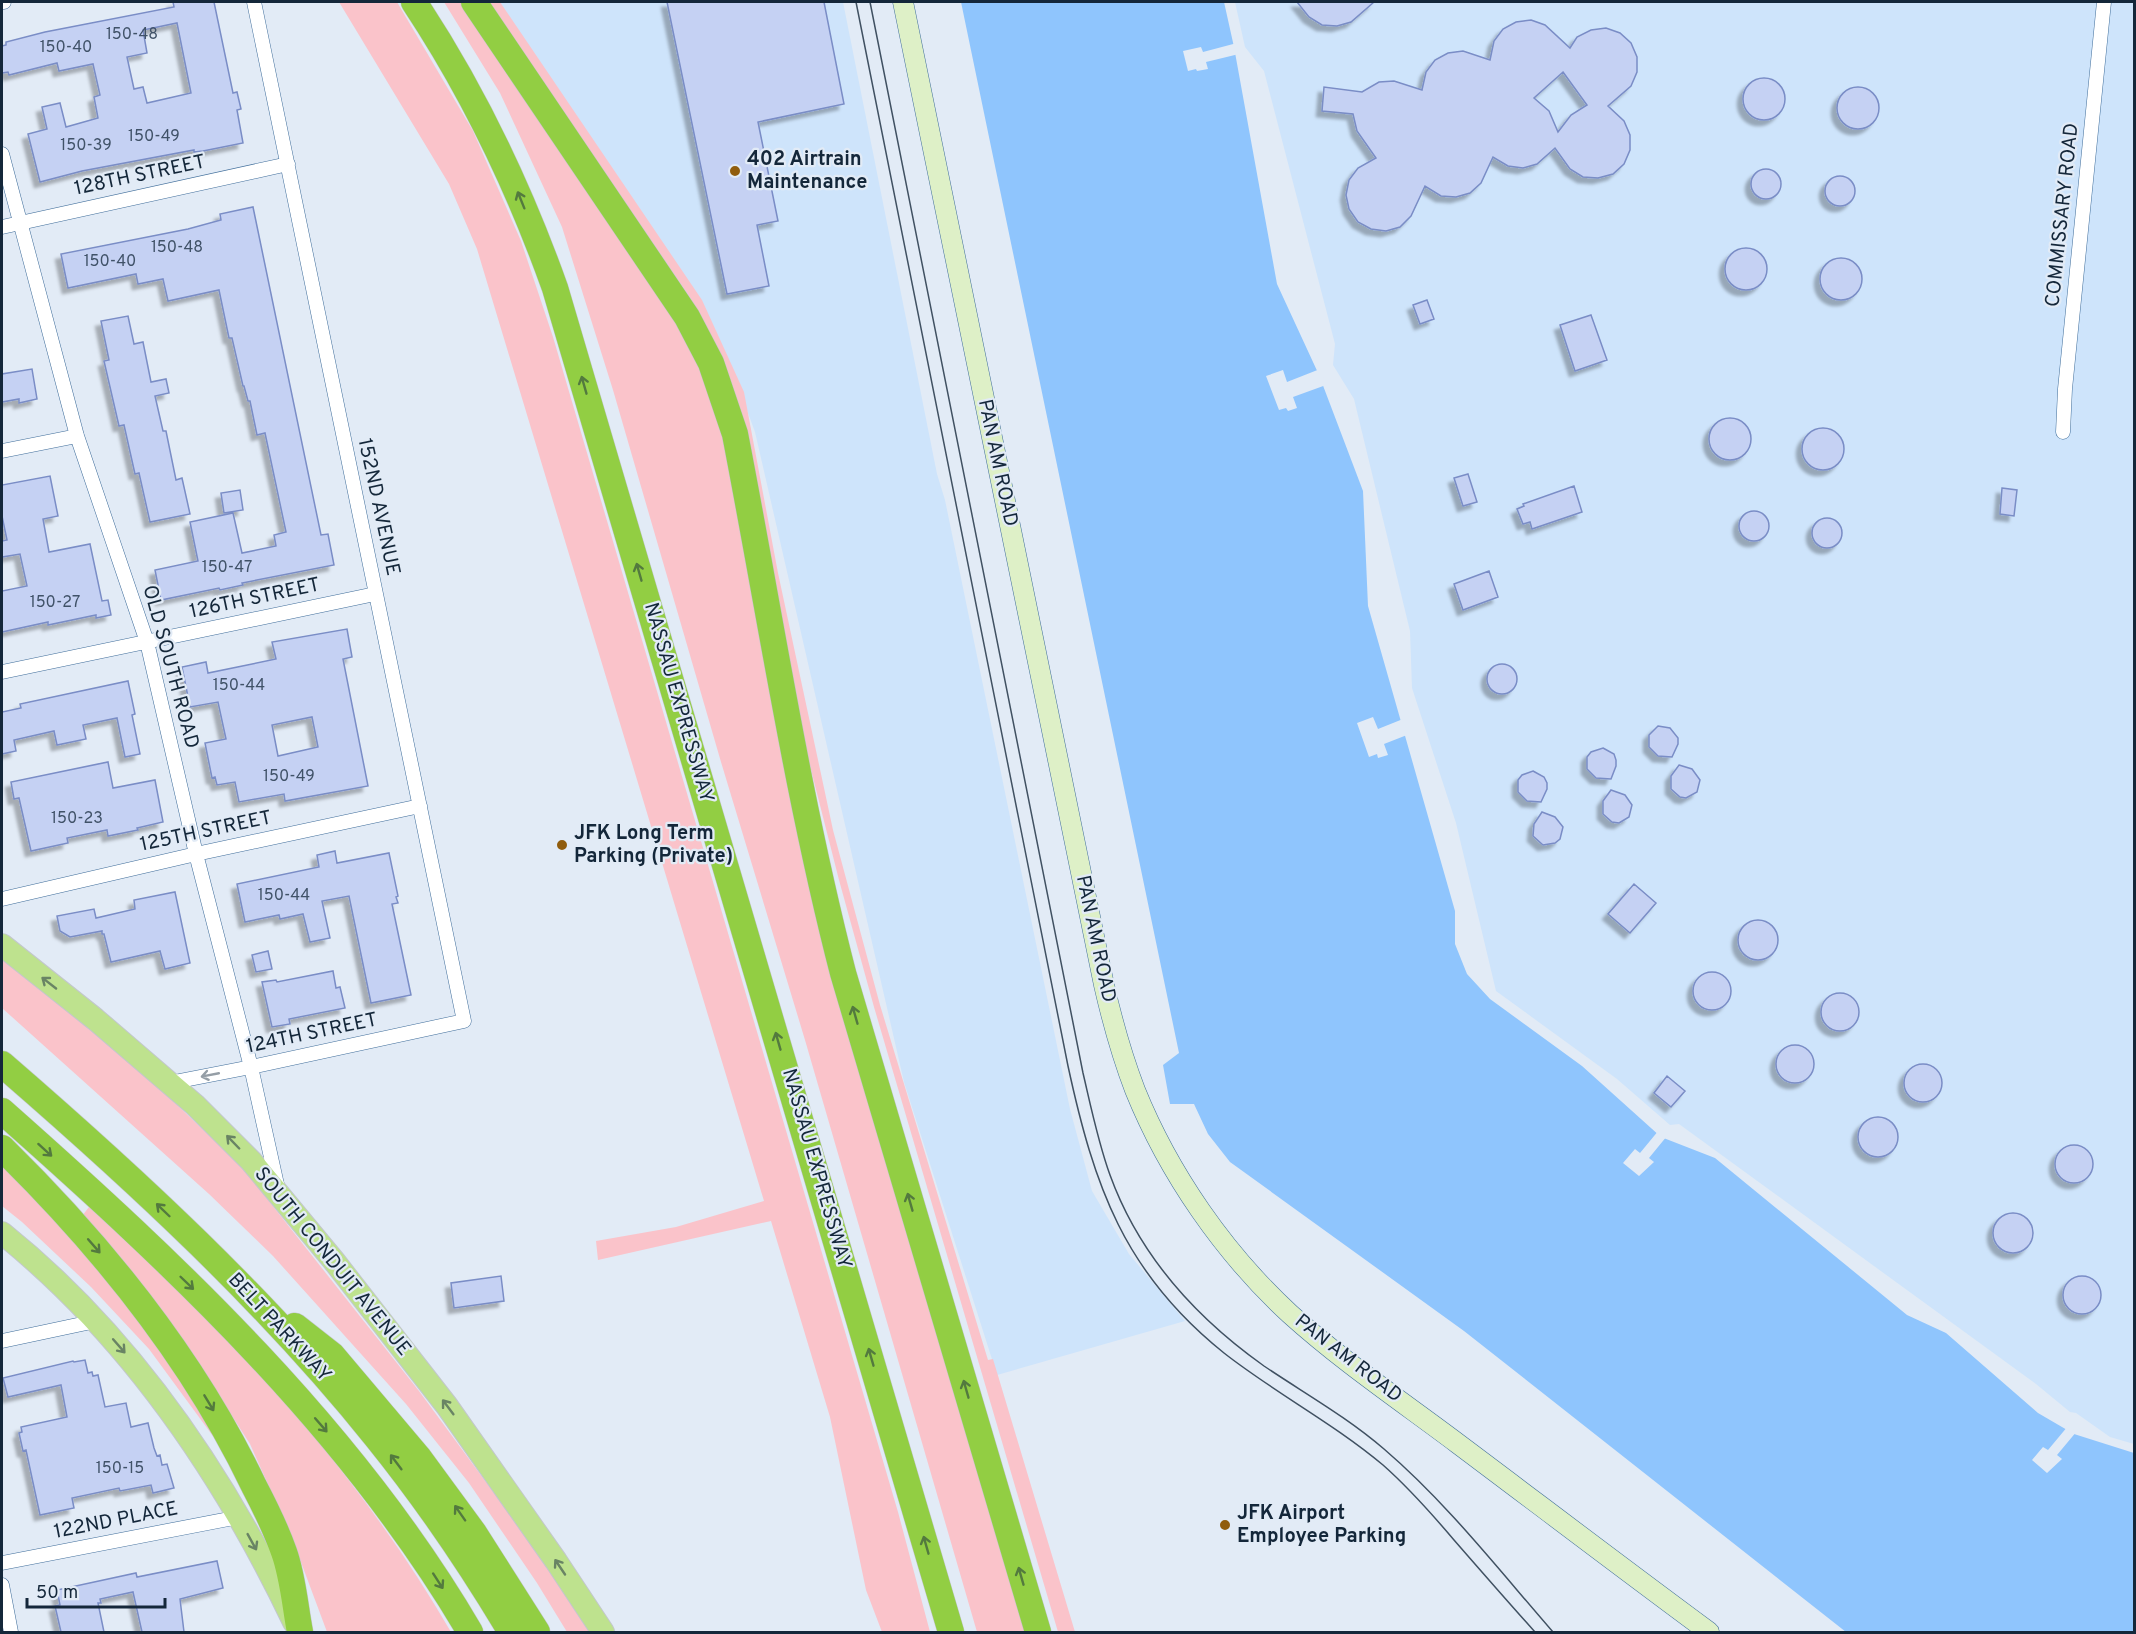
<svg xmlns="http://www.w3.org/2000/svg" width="2136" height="1634" font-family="Overpass,sans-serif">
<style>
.built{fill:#cee4fb}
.green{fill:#fac3ca}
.water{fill:#8fc5fd}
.pier{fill:#e2ebf6}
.building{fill:#c5d1f3;stroke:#7a8dc6;stroke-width:1.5;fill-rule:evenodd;filter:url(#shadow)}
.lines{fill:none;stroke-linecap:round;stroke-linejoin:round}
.street-casing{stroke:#406e9b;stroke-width:15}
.secondary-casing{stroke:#406e9b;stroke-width:21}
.primary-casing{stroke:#c2c7cc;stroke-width:24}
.highway-casing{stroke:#c2c7cc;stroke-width:27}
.street{stroke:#fff;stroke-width:14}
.secondary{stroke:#def0c7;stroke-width:20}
.primary{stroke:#bee28e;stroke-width:22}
.highway{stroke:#92ce43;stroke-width:26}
.tram{stroke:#405162;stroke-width:1.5}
.oneway{stroke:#537a3e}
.oneway2{stroke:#698464}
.oneway3{stroke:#959ea6}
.poi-dot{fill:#905c0d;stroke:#e2ebf6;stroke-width:2}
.labels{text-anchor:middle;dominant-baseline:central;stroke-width:4.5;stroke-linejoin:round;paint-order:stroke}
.number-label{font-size:16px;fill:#405268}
.poi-label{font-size:20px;font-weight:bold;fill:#14273a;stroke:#e2ebf6;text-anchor:start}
.street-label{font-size:20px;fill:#14273a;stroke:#e2ebf6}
</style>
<defs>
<filter id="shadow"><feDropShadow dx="-5.5" dy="5.5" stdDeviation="1.5" flood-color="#0004"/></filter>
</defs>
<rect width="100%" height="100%" fill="#e2ebf6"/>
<path class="built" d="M485,2H843L937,474L945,500L1070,1109L1092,1191L1129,1254L1185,1321L997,1375L904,1082L755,432L727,356Z
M1235,2H2134V1444L2110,1437L2076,1413L2070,1412L2036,1384L1679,1124L1670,1125L1617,1079L1496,991L1456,823L1412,688L1410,631L1354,399L1333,365L1335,344L1264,71L1245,47Z"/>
<path class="green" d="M339,2H397L473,131L521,241L553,337L898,1512L930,1632H882L866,1590L830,1417L771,1221L598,1260L596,1241L676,1227L764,1201L477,249L449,184Z
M444,2H468L711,374L769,653L1028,1632H977L805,1040L721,762L613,390L562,227L500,93Z
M489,2H500L702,300L744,392L778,573L833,830L880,1005L988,1360L993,1359L1075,1632H1058L874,1007L839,880L808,758L735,396L717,347L691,299Z
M2,959L125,1055L242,1167L419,1391L552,1572L589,1632H567L537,1583L469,1483L406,1404L273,1256L209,1194L2,1008Z
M2,1161L48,1205L179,1367L229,1458L149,1349L91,1287L22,1222L2,1206Z
M89,1207C121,1237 154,1267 185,1297C286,1395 381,1511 451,1632H327L292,1538L250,1444L184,1341L118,1255L82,1216Z"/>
<path class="water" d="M961,2H1224L1234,47L1277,284L1319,375L1363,491L1368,606L1455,911V944L1467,974L1490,999L1582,1066L1661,1137L1715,1158L1907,1315L1946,1333L2038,1413L2074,1434L2134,1453V1632H1846L1464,1331L1230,1162L1208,1134L1194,1104H1170L1163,1065L1179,1053Z"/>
<path class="pier" d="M1237,43L1239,54L1206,62L1208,69L1197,71L1196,69L1188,71L1183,51L1201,47L1203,52Z
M1320,369L1326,385L1293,397L1297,408L1288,411L1286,408L1279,410L1266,376L1283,370L1287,382Z
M1373,717L1378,729L1403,719L1407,735L1384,744L1388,755L1378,758L1377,754L1369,757L1357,723Z
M1659,1130L1667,1136L1649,1158L1654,1162L1639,1176L1623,1163L1635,1149L1640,1153Z
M2068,1426L2077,1431L2057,1455L2062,1459L2047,1473L2032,1460L2043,1447L2048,1450Z"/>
<path class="building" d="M173,2H214L233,93L237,92L241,109L237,110L243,143L203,151L194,152V150L82,171L40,182L28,134L47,129L42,107L60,103L66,127L98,118L94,97L100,95L93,64L59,71L57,63L9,75L8,72L2,73V46L6,45V42L45,32L174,7ZM177,23L191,93L147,103L143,87L134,89L127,57L147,53L143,30Z
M667,2H824L844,104L758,122L778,221L757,225L769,286L727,294Z
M1297,2H1374L1351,22L1337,26L1322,25L1309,17Z
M1531,20L1545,25L1570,48L1577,37L1591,30L1606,28L1620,33L1631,43L1637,57V72L1631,86L1608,106L1624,121L1630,135V150L1624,164L1613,174L1598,178L1583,177L1570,169L1555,148L1537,164L1523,168L1508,166L1493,157L1481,183L1470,193L1456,197L1441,196L1425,186L1411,216L1400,227L1386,231L1371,229L1358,222L1349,209L1346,195L1349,180L1358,168L1376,158L1357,131L1353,114L1322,111L1324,87L1362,92L1379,82L1394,81L1422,90L1426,72L1435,60L1448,53L1463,51L1490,60L1494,41L1503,29L1516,22ZM1563,72L1587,105L1571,115L1558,132L1549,111L1534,98Z
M1743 99a21 21 0 1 1 42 0a21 21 0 1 1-42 0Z
M1837 108a21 21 0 1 1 42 0a21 21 0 1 1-42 0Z
M1751 184a15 15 0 1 1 30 0a15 15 0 1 1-30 0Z
M1825 191a15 15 0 1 1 30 0a15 15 0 1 1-30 0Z
M253,207L321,535L328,534L334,565L242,583L243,585L220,590L219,588L161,600L155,570L198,561L190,522L233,513L242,553L276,546L274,535L286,532L265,433L257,435L250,401H248L244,386H243L232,338H229L219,290L168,301L163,279L138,284L136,274L68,288L61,254L188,229L221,220L220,214Z
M1725 269a21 21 0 1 1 42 0a21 21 0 1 1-42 0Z
M1820 279a21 21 0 1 1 42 0a21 21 0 1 1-42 0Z
M1427,300L1434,319L1420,324L1413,305Z
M1591,315L1607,360L1575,371L1560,325Z
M128,316L134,344L143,342L151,382L166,379L169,393L155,396L163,431H166L176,480L182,478L190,514L150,522L139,473L135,474L124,425L119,426L104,361L109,360L101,321Z
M32,369L37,399L19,403V399L2,402V374Z
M1709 439a21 21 0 1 1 42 0a21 21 0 1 1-42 0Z
M1802 449a21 21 0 1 1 42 0a21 21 0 1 1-42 0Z
M1468,474L1477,502L1463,506L1454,478Z
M50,476L58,516L43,519L49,552L90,544L102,601L108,600L111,615L96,618V615L48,625V622L2,632V591L27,586L20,554L2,557V541L7,540L2,516V485Z
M1574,486L1582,512L1532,529L1530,522L1523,524L1517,509L1524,506L1523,504Z
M2002,488L2017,490L2014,516L2000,514Z
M240,490L243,510L224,513L221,493Z
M1739 526a15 15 0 1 1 30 0a15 15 0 1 1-30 0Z
M1812 533a15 15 0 1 1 30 0a15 15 0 1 1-30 0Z
M1489,571L1498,597L1463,610L1454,584Z
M347,629L352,657L343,659L368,786L285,801L284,794L239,802L235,782L217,785L215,777L212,778L205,743L226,739L218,702L190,707L182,667L206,662L208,673L276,659L272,642ZM312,717L318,747L278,756L272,725Z
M1487 679a15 15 0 1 1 30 0a15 15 0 1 1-30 0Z
M128,681L135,714L132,715L140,754L125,757L117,718L83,725L86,739L57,745L54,731L14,740L16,751L2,754V712L21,708L20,704Z
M1658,726L1670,728L1678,738V744L1672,757L1658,756L1649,747V735Z
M1603,748L1614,754L1616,760V766L1611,779L1596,778L1587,769V757L1591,752Z
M108,762L113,788L155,780L163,822L137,828L138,830L108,836L107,830L67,838L68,843L31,851L19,798L14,799L11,782Z
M1679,765L1692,769L1700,780L1697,792L1686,798L1680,797L1671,789V776Z
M1533,771L1544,777L1547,783V789L1541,802L1527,801L1518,792V780L1522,775Z
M1611,790L1625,795L1632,805L1629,817L1619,823L1612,822L1603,814V801Z
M1542,812L1555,817L1563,827L1560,839L1555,843L1543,845L1533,836L1534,824Z
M335,851L337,863L389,853L398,896L396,897L398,903L392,904L411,995L371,1003L349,896L322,901L330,938L310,942L303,914L280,919L279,915L245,922L237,884L319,867L317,855Z
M1634,884L1656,903L1630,933L1608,914Z
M175,892L190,963L165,969L160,951L111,962L104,934H102V931L70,937L60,931L57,916L94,909L96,918L135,909L134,900Z
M1738 940a20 20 0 1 1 40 0a20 20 0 1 1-40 0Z
M268,951L272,969L256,972L252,955Z
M333,971L336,988L340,987L345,1008L289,1019L290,1024L272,1027L262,982L276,980L277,982Z
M1693 991a19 19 0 1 1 38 0a19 19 0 1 1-38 0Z
M1821 1012a19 19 0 1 1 38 0a19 19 0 1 1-38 0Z
M1776 1064a19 19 0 1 1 38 0a19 19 0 1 1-38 0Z
M1904 1083a19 19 0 1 1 38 0a19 19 0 1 1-38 0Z
M1667,1076L1685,1091L1671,1107L1654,1093Z
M1858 1137a20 20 0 1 1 40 0a20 20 0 1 1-40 0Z
M2055 1164a19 19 0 1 1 38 0a19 19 0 1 1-38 0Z
M1993 1233a20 20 0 1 1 40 0a20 20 0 1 1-40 0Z
M2063 1295a19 19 0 1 1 38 0a19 19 0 1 1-38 0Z
M501,1276L504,1301L454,1308L451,1283Z
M85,1360L88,1373L92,1372L93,1376L98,1375L105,1407L126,1403L131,1427L148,1423L154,1448L157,1456L160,1455L162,1465L167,1464L174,1488L153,1493L151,1485L120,1491L119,1488L72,1498L74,1508L40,1515L26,1450L23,1451L19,1433L22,1432L21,1427L67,1417L61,1385L8,1397L3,1378L73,1361L74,1362Z
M217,1561L223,1588L180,1599L184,1632H142L133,1592L100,1599L101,1603H98L104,1632H61L55,1606L60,1605L57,1590L136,1573L137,1577Z"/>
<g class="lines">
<defs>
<path id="street" d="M2,2H4
M2,154L77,436L147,642L196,854L251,1067L278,1189
M2,227L288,164
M2063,432L2065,389L2104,2
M2,451L77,436
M2,672L375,594
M2,899L196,854L420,806
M169,1083L251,1067L464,1021L254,2
M2,1341L96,1321
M2,1563L239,1517
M2,1585L11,1632"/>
<path id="secondary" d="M903,2L1104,985C1112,1020 1122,1056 1135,1090C1169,1174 1224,1253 1290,1314C1342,1361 1401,1401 1457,1443C1541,1506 1625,1570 1709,1632"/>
<path id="primary" d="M2,945L95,1019L195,1105L251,1161L334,1261L447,1406L556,1561L603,1632
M2,1233C130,1336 223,1473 294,1622"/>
<path id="highway" d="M414,2C473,91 519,187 555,288L951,1632
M474,2L687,317L711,363L735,434C770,614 797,795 843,973L1038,1632
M2,1064C135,1179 267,1301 377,1438C427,1500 471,1565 511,1632
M2,1111C177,1266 351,1429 470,1632
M2,1148C103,1247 193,1358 254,1486C265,1507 276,1529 284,1552C293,1577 295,1606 300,1632
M295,1326L332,1355L419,1458L474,1533L537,1632"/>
</defs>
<use href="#street" class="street-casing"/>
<use href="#secondary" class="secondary-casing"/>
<use href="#primary" class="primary-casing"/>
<use href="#highway" class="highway-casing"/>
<use href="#street" class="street"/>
<use href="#secondary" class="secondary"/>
<use href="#primary" class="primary"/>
<use href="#highway" class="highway"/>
<path class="tram" d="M856,2L1068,1066C1094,1186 1124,1273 1224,1353C1275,1393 1333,1423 1383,1465C1409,1488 1432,1514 1454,1540C1481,1571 1508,1602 1535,1632
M870,2L1083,1073C1091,1107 1098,1142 1110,1175C1139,1255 1195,1317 1264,1366C1304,1393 1347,1417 1384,1449C1447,1503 1499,1570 1553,1632"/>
</g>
<defs><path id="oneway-shaft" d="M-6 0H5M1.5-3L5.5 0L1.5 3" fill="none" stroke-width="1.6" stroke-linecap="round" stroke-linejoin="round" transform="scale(1.5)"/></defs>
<g class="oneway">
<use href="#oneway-shaft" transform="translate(521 200) rotate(-112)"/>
<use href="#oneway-shaft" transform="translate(584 385) rotate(-106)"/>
<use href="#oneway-shaft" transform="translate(639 572) rotate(-106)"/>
<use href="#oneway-shaft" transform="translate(855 1015) rotate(-106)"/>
<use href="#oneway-shaft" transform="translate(778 1041) rotate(-106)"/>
<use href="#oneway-shaft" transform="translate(45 1150) rotate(42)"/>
<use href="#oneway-shaft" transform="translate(910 1202) rotate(-106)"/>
<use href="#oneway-shaft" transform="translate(163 1210) rotate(-136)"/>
<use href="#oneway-shaft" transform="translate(94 1246) rotate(49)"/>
<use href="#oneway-shaft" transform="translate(187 1283) rotate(44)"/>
<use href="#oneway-shaft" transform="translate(871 1357) rotate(-106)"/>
<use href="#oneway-shaft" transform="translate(966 1389) rotate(-106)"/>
<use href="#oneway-shaft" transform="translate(209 1403) rotate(59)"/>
<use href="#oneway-shaft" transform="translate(321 1425) rotate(49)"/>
<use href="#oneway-shaft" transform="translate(396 1462) rotate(-127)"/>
<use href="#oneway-shaft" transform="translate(460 1513) rotate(-125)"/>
<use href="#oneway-shaft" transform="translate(926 1545) rotate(-106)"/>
<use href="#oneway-shaft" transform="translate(1021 1576) rotate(-106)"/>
<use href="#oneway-shaft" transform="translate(438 1581) rotate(57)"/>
</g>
<g class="oneway2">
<use href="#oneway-shaft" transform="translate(49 983) rotate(-142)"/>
<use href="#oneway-shaft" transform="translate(233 1142) rotate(-134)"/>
<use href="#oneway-shaft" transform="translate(119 1346) rotate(49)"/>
<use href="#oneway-shaft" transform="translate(448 1407) rotate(-127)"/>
<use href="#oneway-shaft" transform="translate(252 1542) rotate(61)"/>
<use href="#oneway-shaft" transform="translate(560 1567) rotate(-124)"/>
</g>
<use class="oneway3" href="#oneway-shaft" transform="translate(210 1075) rotate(169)"/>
<g class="poi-dot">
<circle cx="735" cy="171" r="6"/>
<circle cx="562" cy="845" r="6"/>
<circle cx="1225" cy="1525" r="6"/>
</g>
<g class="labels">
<g class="number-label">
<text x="132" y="35">150-48</text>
<text x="66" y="48">150-40</text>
<text x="154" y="137">150-49</text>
<text x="86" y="146">150-39</text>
<text x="177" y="248">150-48</text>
<text x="110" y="262">150-40</text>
<text x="227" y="568">150-47</text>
<text x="55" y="603">150-27</text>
<text x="239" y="686">150-44</text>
<text x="289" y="777">150-49</text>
<text x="77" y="819">150-23</text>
<text x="284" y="896">150-44</text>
<text x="120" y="1469">150-15</text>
</g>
<g class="poi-label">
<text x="747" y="160">402 Airtrain<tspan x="747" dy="23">Maintenance</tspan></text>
<text x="574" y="834">JFK Long Term<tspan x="574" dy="23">Parking (Private)</tspan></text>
<text x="1237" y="1514">JFK Airport<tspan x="1237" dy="23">Employee Parking</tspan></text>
</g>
<g class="street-label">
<text transform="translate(140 176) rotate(-12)">128TH STREET</text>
<text transform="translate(2063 215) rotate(-84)">COMMISSARY ROAD</text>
<text transform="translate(997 463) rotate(78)">PAN AM ROAD</text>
<text transform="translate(378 507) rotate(78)">152ND AVENUE</text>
<text transform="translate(255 599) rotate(-12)">126TH STREET</text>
<text transform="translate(170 667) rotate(75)">OLD SOUTH ROAD</text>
<text transform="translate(678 703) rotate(74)">NASSAU EXPRESSWAY</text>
<text transform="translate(206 832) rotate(-12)">125TH STREET</text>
<text transform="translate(1095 939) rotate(78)">PAN AM ROAD</text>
<text transform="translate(312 1034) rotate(-12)">124TH STREET</text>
<text transform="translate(816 1169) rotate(74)">NASSAU EXPRESSWAY</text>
<text transform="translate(332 1262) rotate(51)">SOUTH CONDUIT AVENUE</text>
<text transform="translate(279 1328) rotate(47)">BELT PARKWAY</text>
<text transform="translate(1348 1359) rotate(38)">PAN AM ROAD</text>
<text transform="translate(116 1521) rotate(-11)">122ND PLACE</text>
</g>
</g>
<rect width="2136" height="1634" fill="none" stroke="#14273a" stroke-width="6"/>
<path d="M27 1598v9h138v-9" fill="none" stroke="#14273a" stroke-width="3"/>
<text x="36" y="1598" font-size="18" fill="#14273a" stroke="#e2ebf6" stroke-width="4.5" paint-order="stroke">50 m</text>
</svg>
